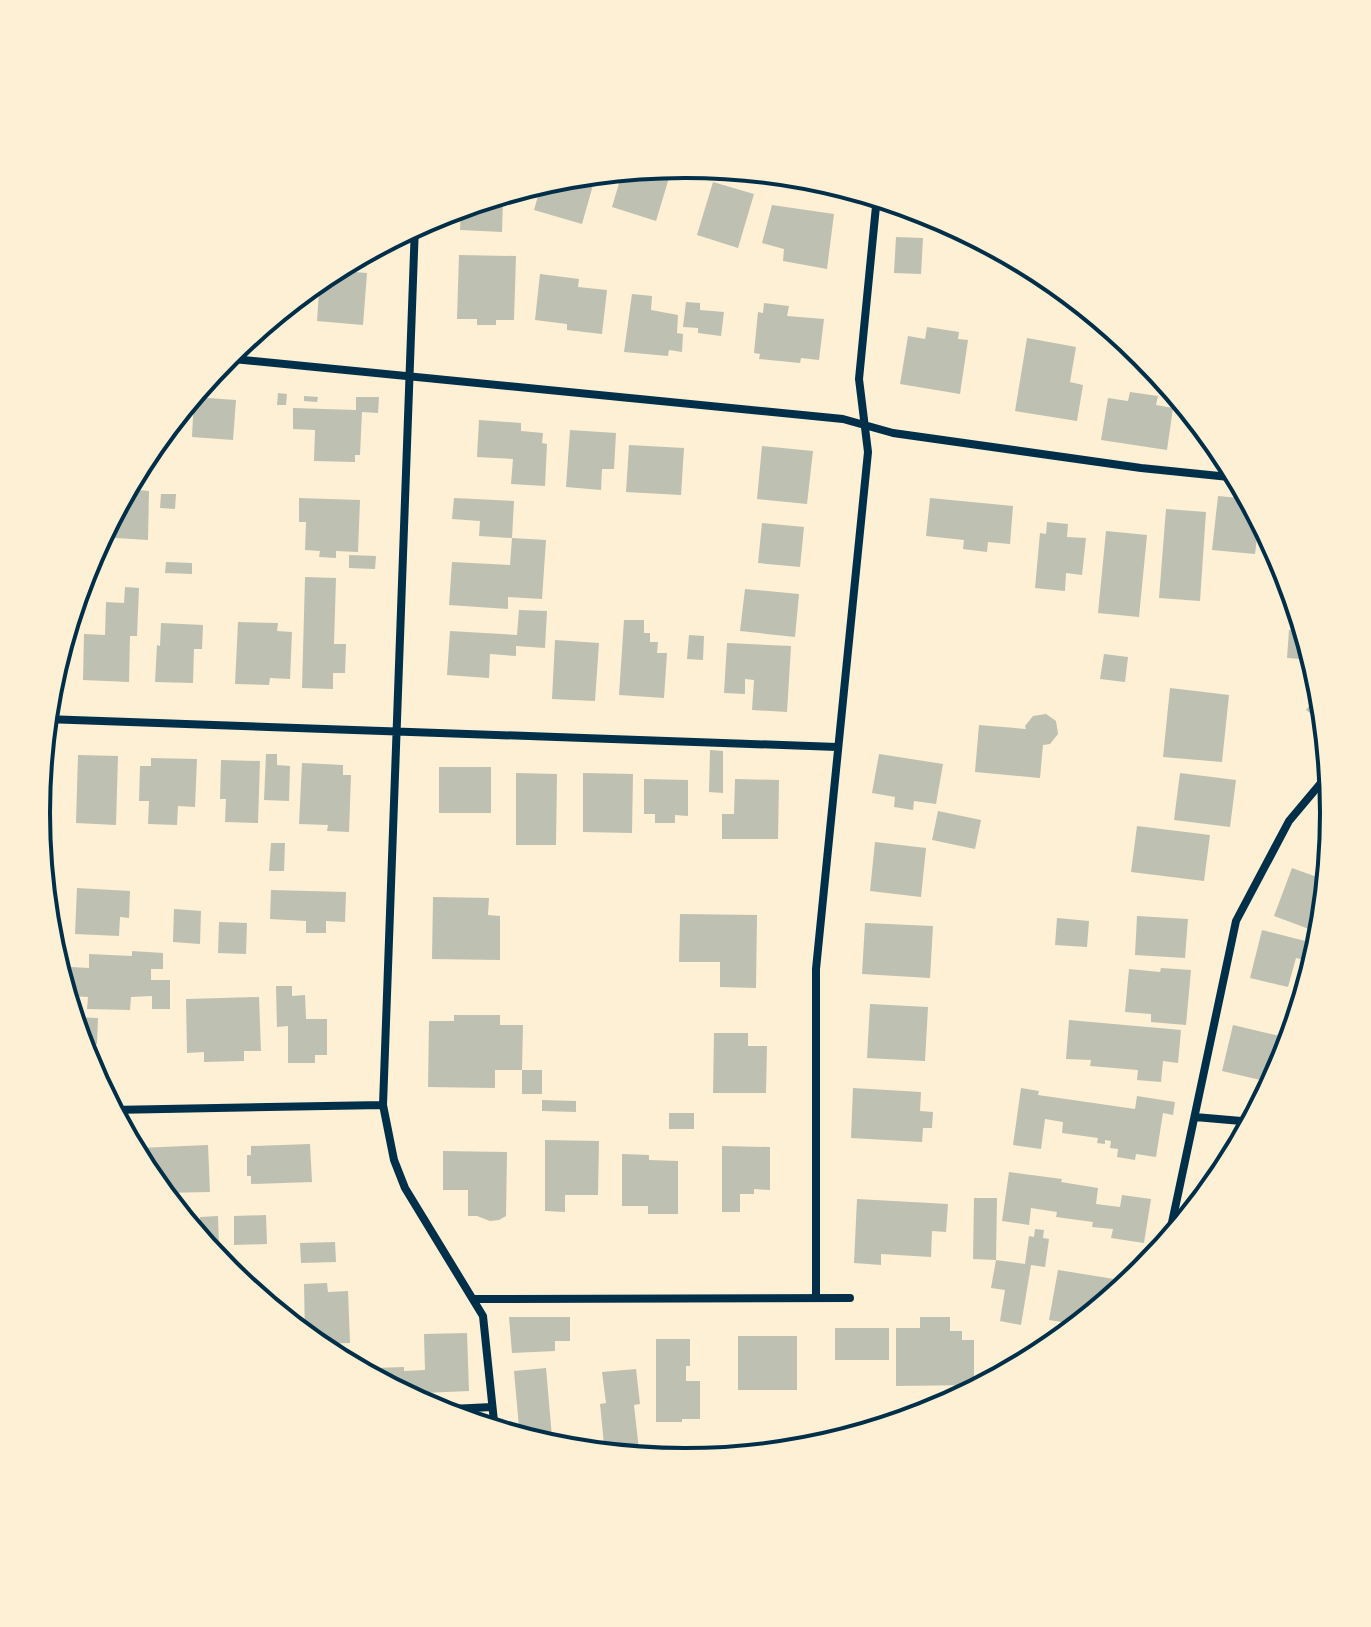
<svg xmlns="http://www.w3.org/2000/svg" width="1371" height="1627" font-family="Arial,sans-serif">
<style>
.building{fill:#bec0b2}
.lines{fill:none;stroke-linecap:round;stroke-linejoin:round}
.minor{stroke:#003049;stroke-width:8}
.rim{fill:none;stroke:#003049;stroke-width:4}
</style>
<rect width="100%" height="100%" fill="#fdf0d5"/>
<path class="building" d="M664,166L672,168L656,221L612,207L623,170Z
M581,174L595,178L582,224L534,210L540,189L532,187V185L559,176Z
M713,182L754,194L738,248L697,235Z
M511,191V199H503L502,232L460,230L461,206Z
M772,205L834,214L827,269L783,261L784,249L762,243Z
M896,237L923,238L921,274L894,273Z
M459,255L516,256L514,320H496V325H477V319H457Z
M330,270L367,273L363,325L317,321L320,277Z
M540,274L579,279L578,287L607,290L602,334L567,330V324L535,320Z
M632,294L652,296L651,310L678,315L677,333L683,334L682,352L669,350L668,356L624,352Z
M686,302L700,303V310L724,312L721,336L698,333V328L683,327Z
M764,303L789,306L787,316L824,319L819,360L801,358L800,363L759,359L760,354L754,353L758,312L763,313Z
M927,327L959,332L958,339L968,340L960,394L900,384L908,336L925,339Z
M1027,338L1076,347L1070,382L1083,385L1077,421L1015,411Z
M1130,392L1158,396L1156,405L1173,408L1167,450L1101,440L1108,398L1128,401Z
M278,393L287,394L286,405H277Z
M304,396L318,397L317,402L304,401Z
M194,397L236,400L233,440L192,437Z
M356,397H379L378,413L362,412L360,455H355V462L314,461L315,430L293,429V408L356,410Z
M479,420L521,423V431L543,433L542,443L547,444L545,486L511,484L513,459L477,457Z
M166,428L165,442H158L157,457L143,456Z
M1205,428L1226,453L1230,461L1215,460L1216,448L1204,447Z
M570,430L616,433L614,469H602L601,490L566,487Z
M629,445L684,448L681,495L626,492Z
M762,446L813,451L807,504L757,499Z
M126,489L149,491L148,540L100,537Z
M161,494H176L175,509L160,508Z
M1218,496L1250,499L1264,524L1263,530H1258L1255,554L1212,550Z
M299,498L360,500L358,552L336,551V558L319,557L320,551L305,550L306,522H299Z
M454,498L514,501L512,538L479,536L480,521L452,519Z
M930,498L1013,506L1010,544L988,542L987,552L963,549L964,540L926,536Z
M1166,509L1206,512L1200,601L1159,598Z
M1047,522L1068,524L1067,537L1086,538L1082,575L1066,573L1065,591L1035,588L1040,533L1046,534Z
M762,523L804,527L800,567L758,563Z
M1106,531L1147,535L1139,617L1098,613Z
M512,538L546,540L542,599L508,597V609L449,605L452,562L510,565Z
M349,555L376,556L375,569L349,568Z
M1280,555L1286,565L1288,572L1279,571Z
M166,562L192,563V574L165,573Z
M305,577L336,578L334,644H346L345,673H333V689L302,688Z
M125,587L139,588L137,636H130L129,682L83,680L84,634L105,635L106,602L124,603Z
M745,589L799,594L795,637L740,631Z
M519,610L547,611L545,648L516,646V656L490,654L489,678L447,675L450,631L517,635Z
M624,620H644V633H650V642H658L657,653H667L664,698L619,695Z
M238,622L278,623L277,631L292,632L290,679L270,678L269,685L235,684Z
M161,623L203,625L202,649H194L193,683L155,682L157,645L160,646Z
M1289,630L1306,631L1314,660L1287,658Z
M689,635L704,636L703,660L687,659Z
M555,640L599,643L595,701L552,699Z
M727,643L791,646L787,712L752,710L754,680L745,679V694L724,693Z
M1104,654L1128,657L1125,682L1100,679Z
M1323,687L1326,725L1306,710Z
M1170,688L1229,695L1222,762L1163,757Z
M1046,714L1056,721L1058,734L1050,744L1043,745L1040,778L975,772L979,725L1026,729L1025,726L1033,716Z
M710,750L723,751V793L709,792Z
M266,754H277V765L290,766L289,801L264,800Z
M879,754L943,764L936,804L914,801L913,810L894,807L895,797L872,793Z
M78,755L118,756L116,825L76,823Z
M151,758L197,759L195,807L178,806L177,825L148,824L149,801H139L140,766H151Z
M221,760L260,761L258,823L225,822L226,799H220Z
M302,763L343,765V775H351L349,832L327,831L328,825L299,824Z
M439,767H491V813H439Z
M516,773L557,774L556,845H516Z
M583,773L633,774L632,833L583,832Z
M1180,773L1236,780L1230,827L1174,820Z
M644,779L688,780V816L675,815V823H655V814H644Z
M735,779L779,780L778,839H722V814H734Z
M938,811L981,820L975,849L932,840Z
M1137,826L1210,835L1204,881L1131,872Z
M875,842L926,848L921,897L870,891Z
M271,843H285L284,871H269Z
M1292,868L1328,881L1327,895L1321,894L1309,929L1274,916Z
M77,888L130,891L129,918L120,917L119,936L75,934Z
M271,890L346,892L345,922L326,921V933H306V921L270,919Z
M433,897L489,898L488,915L500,916V960L432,959Z
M174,909L201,911L200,944L173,942Z
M680,914L757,915L756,988L720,987V962H679Z
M1137,916L1188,919L1185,958L1135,955Z
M1057,918L1089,921L1087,947L1055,945Z
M219,922L247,923L246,954L218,953Z
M865,923L933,926L930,978L862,974Z
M1262,930L1321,945L1316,963L1296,958L1288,987L1250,978Z
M132,951L163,953V969H151V980H170V1009H152V996L131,997L130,1010L87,1009L88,997L70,996L71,967L89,968V954L132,956Z
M1161,968L1191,970L1186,1025L1151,1022V1014L1125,1012L1129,969L1160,972Z
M276,986H292V996L305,995L306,1019H327V1055H315V1063H288V1026L277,1027Z
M259,997L261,1051H244V1061L204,1062V1052L187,1053L186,999Z
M870,1004L928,1007L925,1061L867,1058Z
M454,1015H500V1025H523L522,1070H495V1088L428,1087L429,1021H454Z
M73,1017L98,1018L97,1044H80Z
M1069,1020L1181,1030L1178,1063L1163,1061L1161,1082L1137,1080L1138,1070L1090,1066L1091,1060L1066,1059Z
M1233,1025L1280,1036L1269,1082L1222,1071Z
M714,1033H748V1046H767L766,1093H713Z
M522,1070H542V1094H522Z
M853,1088L921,1092L920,1111L933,1112L932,1128H923L922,1142L851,1138Z
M1021,1088L1039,1091L1038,1095L1135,1109L1137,1096L1175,1102L1173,1115L1163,1113L1156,1157L1136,1154L1135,1160L1117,1157L1118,1149L1110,1148L1111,1141L1105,1140V1144L1097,1143L1098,1138L1062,1133L1063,1122L1045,1119L1041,1149L1013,1145Z
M542,1100L576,1101V1112L542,1111Z
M669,1113H694V1129H669Z
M545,1140L599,1141L598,1195H565V1212L545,1211Z
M310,1144L312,1182L251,1184V1176H247V1155H251V1146Z
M208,1145L210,1192L161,1193L139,1163V1148Z
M722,1146L770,1147V1190L754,1189V1194H740V1212H722Z
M443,1151L507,1152L506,1216L499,1220L490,1221L477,1216H468V1190H443Z
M1222,1153L1236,1156L1216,1186Z
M622,1154L649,1155V1160L678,1161V1214H648V1206H622Z
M1009,1172L1062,1179L1061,1182L1098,1188L1096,1204L1120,1207L1122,1195L1151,1199L1144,1243L1111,1238L1113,1229L1092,1227L1093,1222L1056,1217L1057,1212L1031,1208L1029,1225L1002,1221Z
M974,1198H997L996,1260L973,1259Z
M857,1199L948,1204L946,1232L932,1231L931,1257L881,1254V1265L854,1263Z
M266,1215L267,1244L234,1245V1216Z
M218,1216L219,1246H204L201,1242L200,1217Z
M1035,1229L1044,1230L1043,1238L1049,1239L1045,1267L1031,1265L1021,1325L1000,1321L1005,1290L991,1288L996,1260L1025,1264L1029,1236L1034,1237Z
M335,1242L336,1262L301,1263L300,1243Z
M1058,1270L1114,1279L1110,1302L1081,1325L1049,1320Z
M327,1283L328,1292L348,1291L350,1343L313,1344L305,1338L304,1284Z
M509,1317H570V1341H555V1351L512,1353Z
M920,1317H950V1331H962V1340H974V1385L896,1386V1328H920Z
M835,1328H889V1360H835Z
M467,1333L469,1391L401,1394L376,1381L375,1368L404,1367V1371L425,1370L424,1334Z
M738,1336H797V1390H738Z
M656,1339H690V1366H686V1381H700V1419H682V1422H656Z
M546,1368L553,1449L520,1439L514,1371Z
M636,1369L640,1404L634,1405L640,1459L605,1455L600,1404L606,1403L602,1372Z"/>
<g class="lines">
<path class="minor" d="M415,225L383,1105L394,1160L405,1188L483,1316L495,1431
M223,358L843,419L893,433L1141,468L1239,478
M45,719L837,747
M40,850L44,732
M111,1110L383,1105
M1195,1117L1253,1122
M1167,1246L1236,921L1289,821L1331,771
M816,1297V969L868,452L859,379L877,196
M473,1299L850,1298
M430,1410L492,1407"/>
</g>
<path d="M0 0H1371V1627H0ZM50 813a635 635 0 1 1 1270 0a635 635 0 1 1-1270 0Z" fill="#fdf0d5" fill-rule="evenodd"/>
<path class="rim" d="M50 813a635 635 0 1 1 1270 0a635 635 0 1 1-1270 0Z"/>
</svg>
